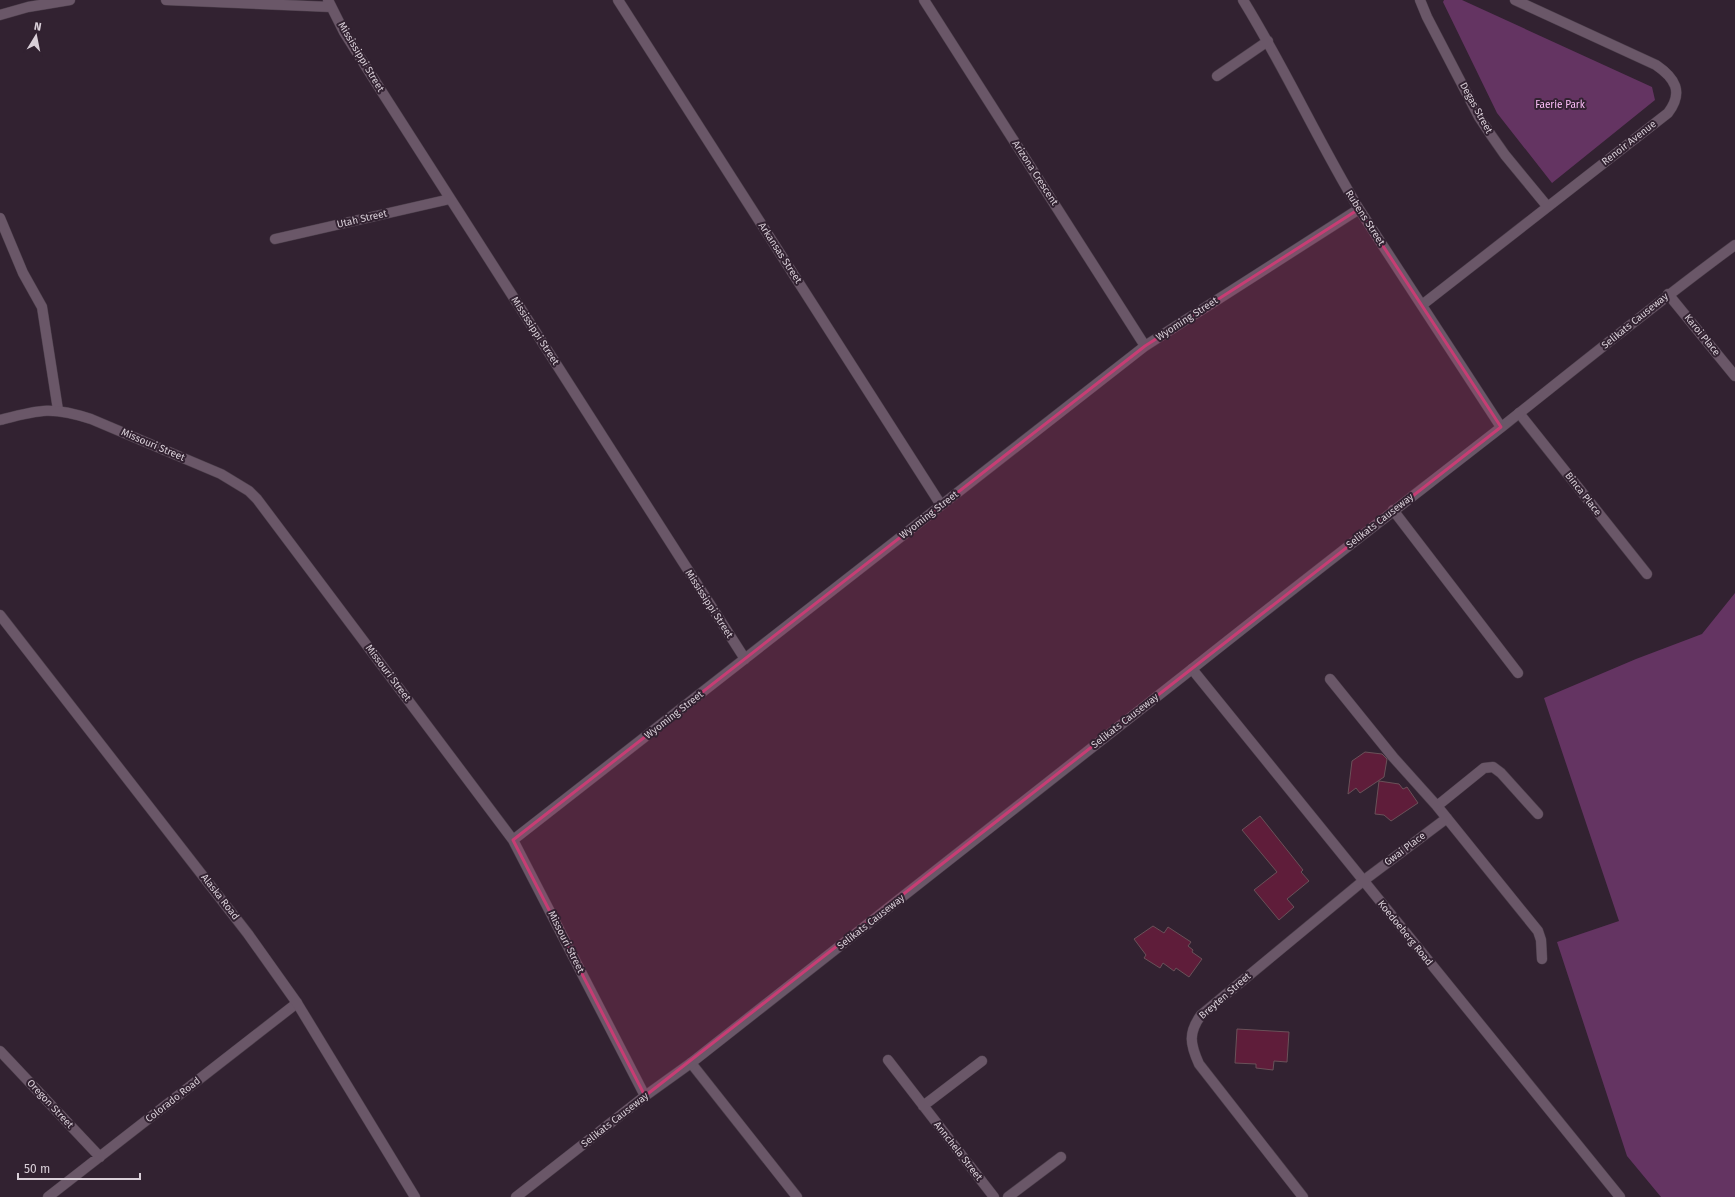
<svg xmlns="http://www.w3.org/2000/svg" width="1735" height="1197" font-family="'Fira Sans',sans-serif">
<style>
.green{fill:#643462}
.building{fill:#5f1d3a;stroke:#6a5159}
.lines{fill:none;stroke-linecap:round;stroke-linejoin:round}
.lane-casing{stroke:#4b3e4a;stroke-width:11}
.street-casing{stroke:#4b3e4a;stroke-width:11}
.secondary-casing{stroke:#4b3e4a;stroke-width:11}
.lane{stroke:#6a5768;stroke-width:10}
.street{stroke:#6a5768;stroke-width:10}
.secondary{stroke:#6a5768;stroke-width:10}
.marked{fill:#c73d74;fill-opacity:0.2;stroke:#c73d74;stroke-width:3;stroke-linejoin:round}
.labels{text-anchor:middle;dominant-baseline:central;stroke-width:4;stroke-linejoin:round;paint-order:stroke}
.street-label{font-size:10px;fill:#dad0d9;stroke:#322231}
.park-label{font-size:10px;fill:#febffa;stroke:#322231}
</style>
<rect width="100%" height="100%" fill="#322231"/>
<path class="green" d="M1444,0H1462L1652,87L1655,100L1552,183L1497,113L1443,2Z
M1735,593V1197H1661L1627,1156L1557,942L1619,921L1544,698L1636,659L1702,634Z"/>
<path class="building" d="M1365,752L1382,754L1387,759L1384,777L1360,793L1356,788L1348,794L1352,761Z
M1379,781L1399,784L1403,789L1407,787L1418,803L1391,821L1384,815L1375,814Z
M1260,816L1303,870L1301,872L1309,881L1287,899L1294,907L1279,920L1254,890L1277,872L1242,830Z
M1153,926L1164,933L1168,927L1191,942L1188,946L1193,950L1192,952L1202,959L1189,977L1176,968L1174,971L1163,963L1160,968L1144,958L1146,955L1134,939Z
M1237,1029L1289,1032L1287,1062L1274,1061L1273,1070L1256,1068V1064L1235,1063Z"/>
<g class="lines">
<defs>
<path id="lane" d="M0,218L23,273L42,307L58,410
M1519,413L1647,574"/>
<path id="street" d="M166,0L331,7
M328,0L344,32L382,92L745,659
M618,0L941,505
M924,0L1145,346
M1243,0C1285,68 1318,141 1359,209L1501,427
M1420,0L1427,17L1479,117L1491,135L1505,155L1547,206
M0,15L28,7L70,0
M1217,76L1268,41
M275,239L450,199
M1668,294L1735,376
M1422,305L1668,113C1684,92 1675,78 1656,65L1515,0
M0,420C39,410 51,406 91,419L221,474L249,491L257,499L513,840L645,1096
M1393,510L1518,673
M1330,679L1393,757L1437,806L1538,931L1541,940L1542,959
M1437,806L1484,768L1493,767L1501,773L1538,814
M513,840L1145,346L1359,209
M0,1051L100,1157
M888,1060L994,1197
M691,1063L797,1197
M923,1106L982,1061
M48,1197L297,1003
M1008,1197L1061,1157
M1303,1197L1199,1064C1190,1044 1188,1033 1201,1015L1363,881L1447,818
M1620,1197L1192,669C1295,587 1399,507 1503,426C1580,365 1656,303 1735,245"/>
<path id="secondary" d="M0,615L248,934L297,1003L415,1197
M516,1197L645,1096L691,1063L1192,669"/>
</defs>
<use href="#lane" class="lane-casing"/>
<use href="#street" class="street-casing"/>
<use href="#secondary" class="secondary-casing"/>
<use href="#lane" class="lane"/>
<use href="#street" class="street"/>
<use href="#secondary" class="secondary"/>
</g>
<path class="marked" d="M1359,209L1501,427L645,1096L513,840L1145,346Z"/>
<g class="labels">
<g class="street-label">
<text transform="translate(361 57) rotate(59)">Mississippi Street</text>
<text transform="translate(1476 108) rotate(61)">Degas Street</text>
<text transform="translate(1629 143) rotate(-38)">Renoir Avenue</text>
<text transform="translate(1035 173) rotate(57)">Arizona Crescent</text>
<text transform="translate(1365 218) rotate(57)">Rubens Street</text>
<text transform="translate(362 219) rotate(-13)">Utah Street</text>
<text transform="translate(780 253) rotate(57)">Arkansas Street</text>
<text transform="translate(1187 319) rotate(-33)">Wyoming Street</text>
<text transform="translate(1635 321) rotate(-39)">Selikats Causeway</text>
<text transform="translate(535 331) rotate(57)">Mississippi Street</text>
<text transform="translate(1702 335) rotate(51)">Karoi Place</text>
<text transform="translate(153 445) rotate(23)">Missouri Street</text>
<text transform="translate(1583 494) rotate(52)">Binca Place</text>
<text transform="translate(929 515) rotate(-38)">Wyoming Street</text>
<text transform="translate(1380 521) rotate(-38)">Selikats Causeway</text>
<text transform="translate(709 604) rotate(57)">Mississippi Street</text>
<text transform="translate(388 673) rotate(53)">Missouri Street</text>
<text transform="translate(674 715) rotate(-38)">Wyoming Street</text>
<text transform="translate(1125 721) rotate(-38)">Selikats Causeway</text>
<text transform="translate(1405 849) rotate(-37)">Gwai Place</text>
<text transform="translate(220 897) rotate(52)">Alaska Road</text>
<text transform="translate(871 922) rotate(-38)">Selikats Causeway</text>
<text transform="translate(1405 933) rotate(51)">Koedoeberg Road</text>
<text transform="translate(566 942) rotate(63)">Missouri Street</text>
<text transform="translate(1225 996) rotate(-41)">Breyten Street</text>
<text transform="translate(173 1100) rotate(-38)">Colorado Road</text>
<text transform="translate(50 1104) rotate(47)">Oregon Street</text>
<text transform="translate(615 1120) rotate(-38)">Selikats Causeway</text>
<text transform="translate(958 1151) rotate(52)">Annchela Street</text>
</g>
<g class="park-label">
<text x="1560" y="105">Faerie Park</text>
</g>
</g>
<g transform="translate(36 36) rotate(10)" stroke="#322231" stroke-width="3" paint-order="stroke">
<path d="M0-3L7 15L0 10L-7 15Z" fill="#dad0d9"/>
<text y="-6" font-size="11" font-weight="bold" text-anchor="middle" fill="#dad0d9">N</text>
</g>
<path d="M18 1173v6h122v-6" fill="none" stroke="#dad0d9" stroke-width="2"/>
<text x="24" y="1173" font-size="12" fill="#dad0d9" stroke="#322231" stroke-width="3" paint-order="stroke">50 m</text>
</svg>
